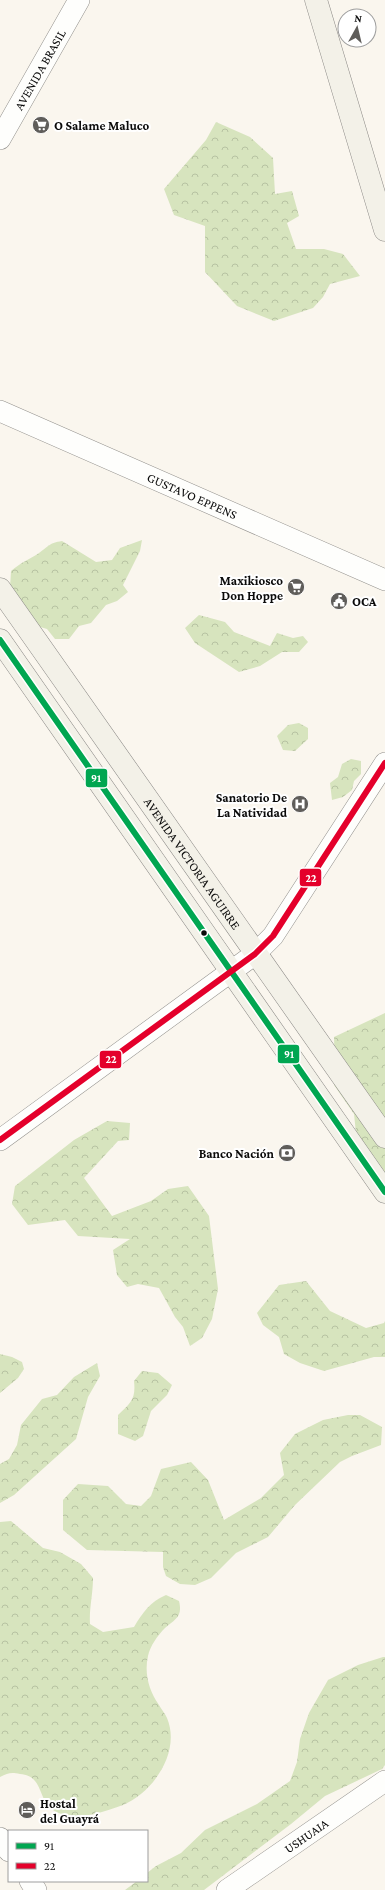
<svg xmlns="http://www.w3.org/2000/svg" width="385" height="1890" font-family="'Crimson Pro',serif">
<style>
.forest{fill:url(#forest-crowns)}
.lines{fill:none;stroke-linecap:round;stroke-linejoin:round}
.street-casing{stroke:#93918d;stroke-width:22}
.secondary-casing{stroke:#898784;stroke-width:23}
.street{stroke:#fefefc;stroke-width:21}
.secondary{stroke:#f3f1e8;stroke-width:22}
.bus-1-casing{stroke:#fff;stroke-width:9}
.bus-2-casing{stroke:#fff;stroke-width:9}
.bus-1{stroke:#00a651;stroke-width:6}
.bus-2{stroke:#e4002b;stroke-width:6}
.bus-dot{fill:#0b0b0b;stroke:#fff;stroke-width:1.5}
.labels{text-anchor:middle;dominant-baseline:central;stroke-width:4;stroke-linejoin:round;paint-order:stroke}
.street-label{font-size:13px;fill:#0b0b0b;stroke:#fff}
.poi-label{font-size:13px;font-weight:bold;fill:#0b0b0b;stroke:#fff;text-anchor:start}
.line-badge{stroke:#fff;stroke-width:1.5}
.badge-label{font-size:11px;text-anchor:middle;font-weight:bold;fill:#fff}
</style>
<defs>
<pattern id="forest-crowns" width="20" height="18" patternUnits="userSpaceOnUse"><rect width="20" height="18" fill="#d7e4be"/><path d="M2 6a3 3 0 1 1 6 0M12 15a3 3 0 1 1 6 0" fill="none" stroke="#b7c2a2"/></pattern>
</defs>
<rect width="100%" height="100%" fill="#faf6ee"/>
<path class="forest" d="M216,122L250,137L273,158L275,194L292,191L299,216L287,223L296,249H324L343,254L360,276L330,284L323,297L313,308L274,321L237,306L205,272V226L174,215L164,189L206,140Z
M142,540L140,551L123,585L128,592L117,601L106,605L91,623L79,626L69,639H55L47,629L30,624L10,588L11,571C20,563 30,559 39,553C49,546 49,543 62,541L96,562L112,560L120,548Z
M199,615L225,622L234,632L270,646L277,633L293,638L303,636L308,642L299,652H282L260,666L239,672L195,643L185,628Z
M299,723L308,728V739L295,751L283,750L277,736L288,725Z
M351,759L361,761V774L354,781L352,790L343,797L332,800L330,783L338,777L342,764Z
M385,1013V1178L358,1152L354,1114L334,1085L335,1067L334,1037Z
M107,1121L130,1123L129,1140L118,1141L84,1178L112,1216L151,1201L168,1189L188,1186L209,1216L218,1289L212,1319L202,1338L190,1346L183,1327L175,1317L159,1288L138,1284L127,1287L117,1275L113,1250L130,1239L78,1236L65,1220L28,1225L12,1204L15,1186L74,1140Z
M306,1281L330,1311L366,1328L384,1323L385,1321V1357H374L324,1371L300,1363L284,1354L279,1337L263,1325L257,1313L279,1285Z
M0,1354L12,1357L22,1362L24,1369L18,1378L0,1393Z
M97,1363L100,1376L88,1397L76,1439L14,1495L0,1503V1464L9,1459L17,1445L21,1425L42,1399L57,1395L74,1377Z
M142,1371L158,1373L172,1385L167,1395L151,1411L143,1436L135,1441L118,1434V1415C131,1403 136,1399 134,1381Z
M348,1415H360L382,1427L381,1445L352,1456L340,1462L295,1505L268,1537L236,1553L211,1578L195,1585L180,1584L166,1576L163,1567V1552L87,1550L63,1530V1500L78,1484L108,1486L126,1504L141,1506L151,1496L161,1469L191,1462L208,1480L224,1520L261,1498L284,1475L280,1453L295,1434L323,1420Z
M11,1521L43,1548L60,1552L81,1564L93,1578C93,1594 89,1609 90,1624L103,1632L134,1627C143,1612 150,1602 166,1595L179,1601C183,1617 175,1619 165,1628C158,1635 150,1646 148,1656C144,1673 149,1691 159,1705C161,1709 165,1713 167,1718C181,1751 154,1792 123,1805C114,1808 103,1812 94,1814C82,1817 63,1817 53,1810C37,1799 44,1776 20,1774C11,1772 8,1773 0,1777V1522Z
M383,1657H385V1765L382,1769L325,1796L291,1824L204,1890H125L137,1881H147V1873L156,1866L181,1853L205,1830L257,1804L290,1781L297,1762L300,1739L309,1713L328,1680L358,1665Z"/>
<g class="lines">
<defs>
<g id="street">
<path id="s1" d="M0,139L79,0"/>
<path id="s2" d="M0,411L385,580"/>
<path d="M0,1140L255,954L273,936L385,763"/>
<path d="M0,1838L9,1851"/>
<path d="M30,1881L36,1890"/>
<path id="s3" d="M227,1890L385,1781"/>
</g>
<g id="secondary">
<path d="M316,0L385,230"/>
<path id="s4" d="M0,589L385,1137"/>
<path d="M0,640L385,1192"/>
</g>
</defs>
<use href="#street" class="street-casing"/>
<use href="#secondary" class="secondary-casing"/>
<use href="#street" class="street"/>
<use href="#secondary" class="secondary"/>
<defs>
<path id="bus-1" d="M0,640L385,1192"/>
<path id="bus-2" d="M0,1140L255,954L273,936L385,763"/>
</defs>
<use href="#bus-1" class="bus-1-casing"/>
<use href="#bus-2" class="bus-2-casing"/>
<use href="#bus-1" class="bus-1"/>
<use href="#bus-2" class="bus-2"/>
</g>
<defs>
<symbol id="supermarket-disc" viewBox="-11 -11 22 22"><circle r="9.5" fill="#5f5d5a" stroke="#fff"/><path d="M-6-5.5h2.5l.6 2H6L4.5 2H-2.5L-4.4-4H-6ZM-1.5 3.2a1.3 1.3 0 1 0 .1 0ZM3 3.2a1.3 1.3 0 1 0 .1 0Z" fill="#fff"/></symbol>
<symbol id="civic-disc" viewBox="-11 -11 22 22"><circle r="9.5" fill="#5f5d5a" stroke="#fff"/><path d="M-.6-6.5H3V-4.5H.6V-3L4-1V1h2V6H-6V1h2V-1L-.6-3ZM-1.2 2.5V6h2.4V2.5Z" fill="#fff"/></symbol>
<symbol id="hospital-disc" viewBox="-11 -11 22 22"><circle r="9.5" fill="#5f5d5a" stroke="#fff"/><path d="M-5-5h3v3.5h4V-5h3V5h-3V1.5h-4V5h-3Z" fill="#fff"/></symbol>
<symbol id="bank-disc" viewBox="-11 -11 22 22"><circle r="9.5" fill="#5f5d5a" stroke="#fff"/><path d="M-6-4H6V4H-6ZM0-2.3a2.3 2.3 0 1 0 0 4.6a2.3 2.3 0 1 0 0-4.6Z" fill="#fff"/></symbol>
<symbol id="hotel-disc" viewBox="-11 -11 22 22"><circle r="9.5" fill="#5f5d5a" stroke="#fff"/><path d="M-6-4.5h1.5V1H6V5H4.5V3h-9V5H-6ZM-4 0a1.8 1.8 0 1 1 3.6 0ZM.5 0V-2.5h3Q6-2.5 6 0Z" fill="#fff"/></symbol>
</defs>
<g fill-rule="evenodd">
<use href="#supermarket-disc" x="31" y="115" width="20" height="20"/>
<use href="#supermarket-disc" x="286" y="577" width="20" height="20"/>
<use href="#civic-disc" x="329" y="591" width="20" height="20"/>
<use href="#hospital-disc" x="290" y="794" width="20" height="20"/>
<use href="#bank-disc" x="277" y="1143" width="20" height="20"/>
<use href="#hotel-disc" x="17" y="1800" width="20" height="20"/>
</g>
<circle class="bus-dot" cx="204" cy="933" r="3.5"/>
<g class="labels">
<g class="street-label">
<text stroke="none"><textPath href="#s1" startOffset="80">AVENIDA BRASIL</textPath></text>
<text stroke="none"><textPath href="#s2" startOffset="210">GUSTAVO EPPENS</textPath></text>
<text stroke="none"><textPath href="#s4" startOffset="335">AVENIDA VICTORIA AGUIRRE</textPath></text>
<text stroke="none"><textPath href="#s3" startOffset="96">USHUAIA</textPath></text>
</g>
<g class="poi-label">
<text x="54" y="125">O Salame Maluco</text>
<text x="283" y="580" text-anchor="end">Maxikiosco<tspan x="283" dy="15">Don Hoppe</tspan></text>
<text x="352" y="601">OCA</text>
<text x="287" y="797" text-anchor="end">Sanatorio De<tspan x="287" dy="15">La Natividad</tspan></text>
<text x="274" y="1153" text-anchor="end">Banco Nación</text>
<text x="40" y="1803">Hostal<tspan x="40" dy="15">del Guayrá</tspan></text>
</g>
</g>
<g class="line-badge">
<rect x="85" y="768" width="23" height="20" rx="4" fill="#00a651"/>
<rect x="299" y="868" width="23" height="19" rx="4" fill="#e4002b"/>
<rect x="277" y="1044" width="23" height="20" rx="4" fill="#00a651"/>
<rect x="99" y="1050" width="23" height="19" rx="4" fill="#e4002b"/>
</g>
<g class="badge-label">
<text x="96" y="782">91</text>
<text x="311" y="882">22</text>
<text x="289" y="1058">91</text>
<text x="111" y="1063">22</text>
</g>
<rect x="8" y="1830" width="140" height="52" fill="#ffffff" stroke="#9d9d9d"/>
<rect x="16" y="1843" width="20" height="6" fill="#00a651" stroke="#9d9d9d"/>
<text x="44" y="1850" font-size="12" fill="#0b0b0b">91</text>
<rect x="16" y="1863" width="20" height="6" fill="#e4002b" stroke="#9d9d9d"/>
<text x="44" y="1870" font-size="12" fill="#0b0b0b">22</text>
<g transform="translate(357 28) rotate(8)"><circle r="19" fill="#ffffff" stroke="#9d9d9d"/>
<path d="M0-3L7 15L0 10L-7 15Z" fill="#5f5d5a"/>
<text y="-6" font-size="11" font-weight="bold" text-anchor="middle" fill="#0b0b0b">N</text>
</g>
</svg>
